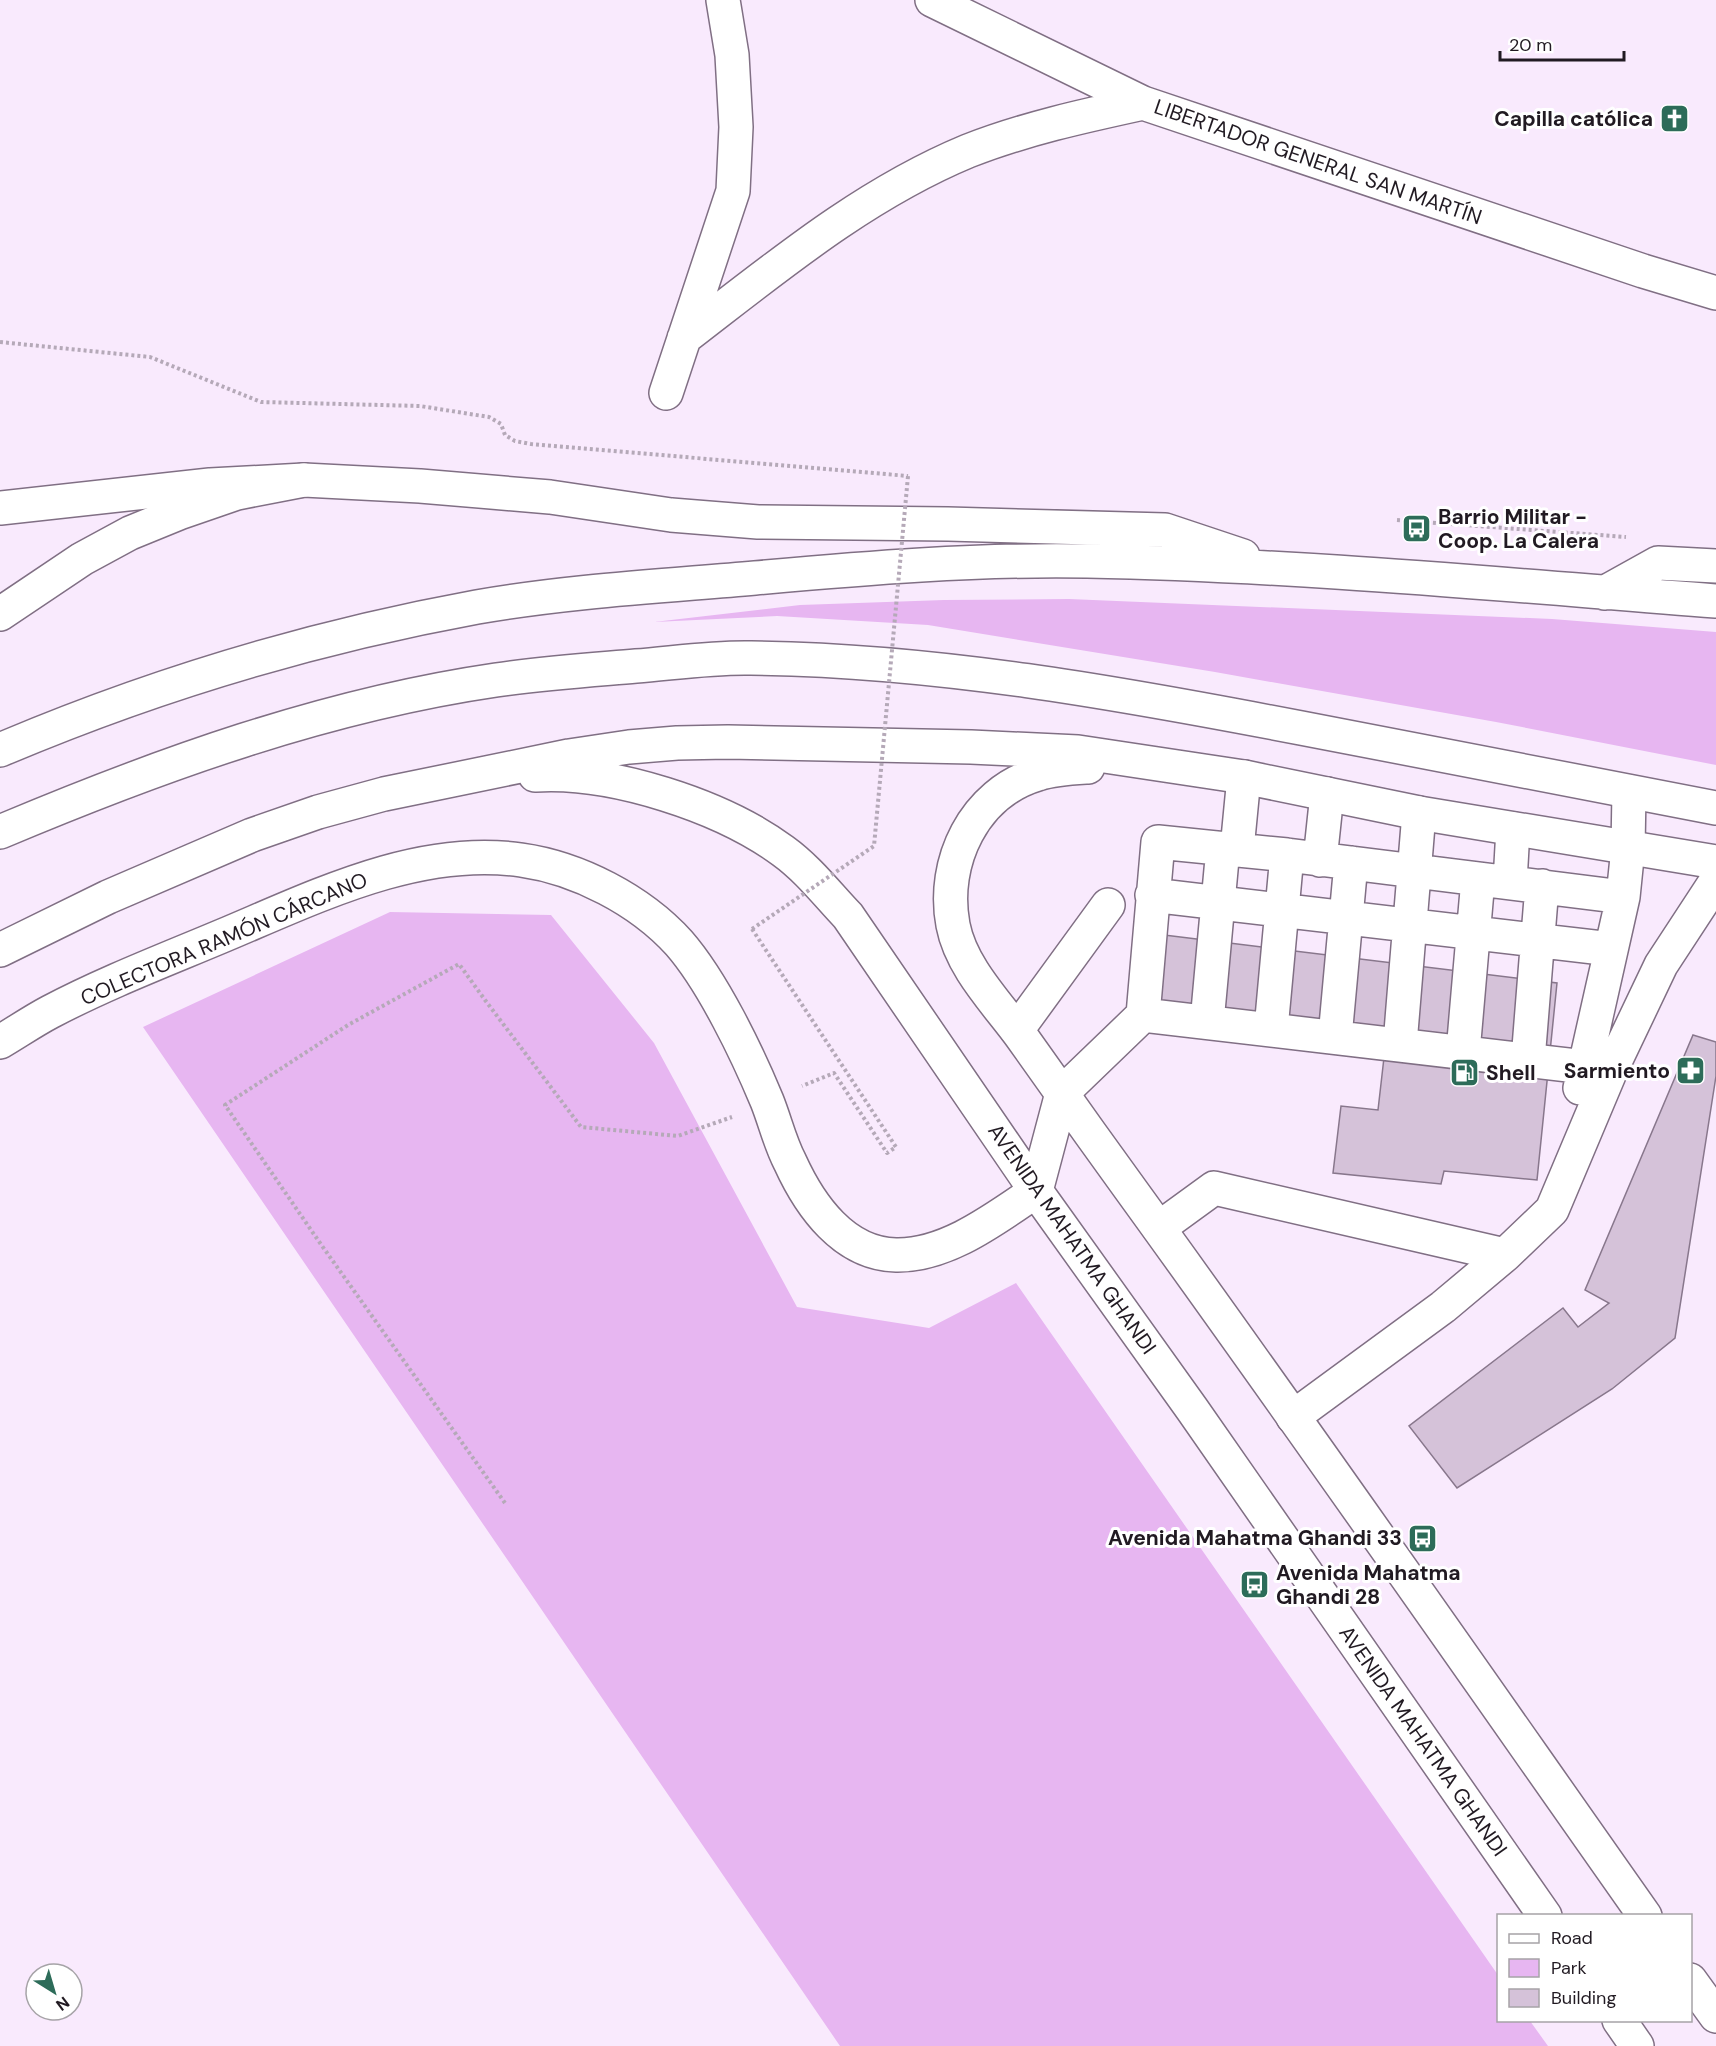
<svg xmlns="http://www.w3.org/2000/svg" width="1716" height="2046" font-family="'DM Sans',sans-serif">
<style>
.green{fill:#e7b6f1}
.building{fill:#d5c2d9;stroke:#88778c;stroke-width:1.5}
.lines{fill:none;stroke-linecap:round;stroke-linejoin:round}
.minor-casing{stroke:#806f84;stroke-width:36}
.major-casing{stroke:#806f84;stroke-width:36}
.highway-casing{stroke:#806f84;stroke-width:36}
.path{stroke:#b5a9b8;stroke-width:4;stroke-dasharray:3 3;stroke-linecap:butt}
.minor{stroke:#fff;stroke-width:33}
.major{stroke:#fff;stroke-width:33}
.highway{stroke:#fff;stroke-width:33}
.path-bridge{stroke:#b5a9b8;stroke-width:4;stroke-dasharray:3 3;stroke-linecap:butt}
.labels{text-anchor:middle;dominant-baseline:central;stroke-width:6;stroke-linejoin:round;paint-order:stroke}
.poi-label{font-size:21px;font-weight:bold;fill:#211a22;stroke:#fff;text-anchor:end}
.street-label{font-size:21px;fill:#211a22;stroke:#fff}
</style>
<rect width="100%" height="100%" fill="#f9eafd"/>
<path class="green" d="M1069,599L1552,619L1716,632V765L1496,722L1215,672L928,625L777,616L654,622L800,605L944,600Z
M390,912L551,915L654,1043L797,1307L929,1328L1016,1283L1498,1975V2020L1530,2021L1548,2046H840L143,1027Z"/>
<path class="building" d="M1156,934L1557,983L1537,1180L1444,1171L1441,1184L1333,1173L1341,1106L1378,1110L1386,1040L1148,1010Z
M1693,1035L1716,1042V1076L1675,1338L1612,1389L1457,1488L1409,1426L1563,1308L1578,1327L1609,1303L1585,1290Z"/>
<g class="lines">
<defs>
<path id="minor" d="M932,0L1143,103L1643,271L1716,293
M684,338C774,269 862,195 968,151C1024,129 1083,116 1143,103
M666,393L733,191L736,127L732,55L723,0
M1237,849L1244,777
M1320,860L1327,794
M1510,882L1513,829
M1152,895L1611,949
M1143,1015L1611,1070
M1207,1022L1223,848
M1271,1029L1287,855
M1017,1030L1108,905
M1335,1037L1351,863
M1400,1044L1419,813
M1463,1052L1478,879
M1528,1060L1542,886
M1580,1088L1623,897L1628,848L1629,792
M1062,1093L1143,1015L1158,842L1287,855L1623,897
M1159,1228L1214,1188L1505,1255L1443,1307L1293,1417
M1505,1255L1552,1210L1611,1070L1661,965L1716,881"/>
<path id="major" d="M1604,593L1658,563L1716,566
M0,614L82,559L130,533L179,513L237,493L304,480L420,486L550,497L671,515L758,522L948,524L1165,530L1243,556
M0,750C153,685 313,637 477,607C569,591 663,586 755,578C866,568 976,559 1087,561C1297,565 1507,585 1716,601
M1088,767C1072,768 1053,769 1038,774C974,793 941,862 953,925C961,967 996,1002 1021,1036C1057,1087 1094,1139 1131,1190C1305,1430 1474,1673 1645,1916
M535,775C612,770 722,806 783,851C808,869 827,894 848,916L1036,1191L1192,1409L1545,1916
M0,832C159,765 325,705 496,680C543,673 589,670 636,666C674,663 713,657 751,658C936,660 1119,693 1301,728C1439,755 1577,782 1716,808
M0,950L108,897L252,835L318,812L384,794L569,756L629,747L677,743L728,742L971,747L1078,752L1244,777L1419,813L1716,862
M0,1042C17,1032 33,1021 50,1012C105,983 165,960 222,936C315,897 418,845 521,860C578,868 640,900 679,943C713,982 747,1053 767,1101C775,1121 780,1143 790,1162C810,1206 844,1254 896,1255C947,1256 996,1218 1036,1191L1062,1093
M1690,1980L1716,2016
M1619,2020L1637,2046"/>
<path id="highway" d="M0,508L210,485L304,480"/>
</defs>
<use href="#minor" class="minor-casing"/>
<use href="#major" class="major-casing"/>
<use href="#highway" class="highway-casing"/>
<path class="path" d="M0,342L150,357L261,402L420,406L489,417L501,424L505,435L515,441L531,444L908,476
M1397,520L1626,537
M752,929L896,1147L887,1153L834,1073L802,1086
M505,1503L320,1243L225,1105L348,1025L459,964L485,1000L581,1127L678,1136L732,1117"/>
<use href="#minor" class="minor"/>
<use href="#major" class="major"/>
<use href="#highway" class="highway"/>
<path class="path-bridge" d="M752,929L874,846L908,476"/>
</g>
<defs>
<symbol id="church-square" viewBox="-11 -11 22 22"><rect x="-9" y="-9" width="18" height="18" rx="4" fill="#2d6c59" stroke="#fff"/><path d="M-1.2-6h2.4v3.5h3.3v2.4h-3.3V6h-2.4V-.1h-3.3v-2.4h3.3Z" fill="#fff"/></symbol>
<symbol id="bus-square" viewBox="-11 -11 22 22"><rect x="-9" y="-9" width="18" height="18" rx="4" fill="#2d6c59" stroke="#fff"/><path d="M-5-6H5V4H4V6H2V4H-2V6H-4V4H-5ZM-3.5-4V0h7V-4ZM-3.5 1.2v1.5H-2V1.2ZM2 1.2v1.5H3.5V1.2Z" fill="#fff"/></symbol>
<symbol id="pharmacy-square" viewBox="-11 -11 22 22"><rect x="-9" y="-9" width="18" height="18" rx="4" fill="#2d6c59" stroke="#fff"/><path d="M-2-6h4v4h4v4h-4v4h-4v-4h-4v-4h4Z" fill="#fff"/></symbol>
<symbol id="fuel-square" viewBox="-11 -11 22 22"><rect x="-9" y="-9" width="18" height="18" rx="4" fill="#2d6c59" stroke="#fff"/><path d="M-5.5-6h7V0h2V4h1.3V-2.5L3-4.5l.8-.8L6-3V5H2.5V1h-1V6h-7ZM-4.2-4.7v3.2H.2V-4.7Z" fill="#fff"/></symbol>
</defs>
<g fill-rule="evenodd">
<use href="#church-square" x="1658" y="102" width="33" height="33"/>
<use href="#bus-square" x="1400" y="512" width="33" height="33"/>
<use href="#pharmacy-square" x="1674" y="1054" width="33" height="33"/>
<use href="#fuel-square" x="1448" y="1056" width="33" height="33"/>
<use href="#bus-square" x="1406" y="1522" width="33" height="33"/>
<use href="#bus-square" x="1238" y="1568" width="33" height="33"/>
</g>
<g class="labels">
<g class="poi-label">
<text x="1653" y="119">Capilla católica</text>
<text x="1438" y="517" text-anchor="start">Barrio Militar -<tspan x="1438" dy="24">Coop. La Calera</tspan></text>
<text x="1670" y="1071">Sarmiento</text>
<text x="1486" y="1073" text-anchor="start">Shell</text>
<text x="1402" y="1538">Avenida Mahatma Ghandi 33</text>
<text x="1276" y="1573" text-anchor="start">Avenida Mahatma<tspan x="1276" dy="24">Ghandi 28</tspan></text>
</g>
<g class="street-label">
<text transform="translate(1318 162) rotate(19)">LIBERTADOR GENERAL SAN MARTÍN</text>
<text transform="translate(224 939) rotate(-23)">COLECTORA RAMÓN CÁRCANO</text>
<text transform="translate(1072 1239) rotate(55)">AVENIDA MAHATMA GHANDI</text>
<text transform="translate(1423 1741) rotate(55)">AVENIDA MAHATMA GHANDI</text>
</g>
</g>
<rect x="1497" y="1914" width="195" height="108" fill="#ffffff" stroke="#a6a3a7" stroke-width="1.5"/>
<rect x="1509" y="1934" width="30" height="9" fill="#ffffff" stroke="#a6a3a7" stroke-width="1.5"/>
<text x="1551" y="1944" font-size="18" fill="#211a22">Road</text>
<rect x="1509" y="1959" width="30" height="18" fill="#e7b6f1" stroke="#a6a3a7" stroke-width="1.5"/>
<text x="1551" y="1974" font-size="18" fill="#211a22">Park</text>
<rect x="1509" y="1989" width="30" height="18" fill="#d5c2d9" stroke="#a6a3a7" stroke-width="1.5"/>
<text x="1551" y="2004" font-size="18" fill="#211a22">Building</text>
<g transform="translate(54 1992) rotate(143)"><circle r="28" fill="#ffffff" stroke="#a6a3a7" stroke-width="1.5"/>
<path d="M0-4.5L10 22L0 15L-10 22Z" fill="#2d6c59"/>
<text y="-9" font-size="16" font-weight="bold" text-anchor="middle" fill="#211a22">N</text>
</g>
<path d="M1500 51v9h124v-9" fill="none" stroke="#211a22" stroke-width="3"/>
<text x="1509" y="51" font-size="18" fill="#211a22" stroke="#ffffff" stroke-width="4.5" paint-order="stroke">20 m</text>
</svg>
